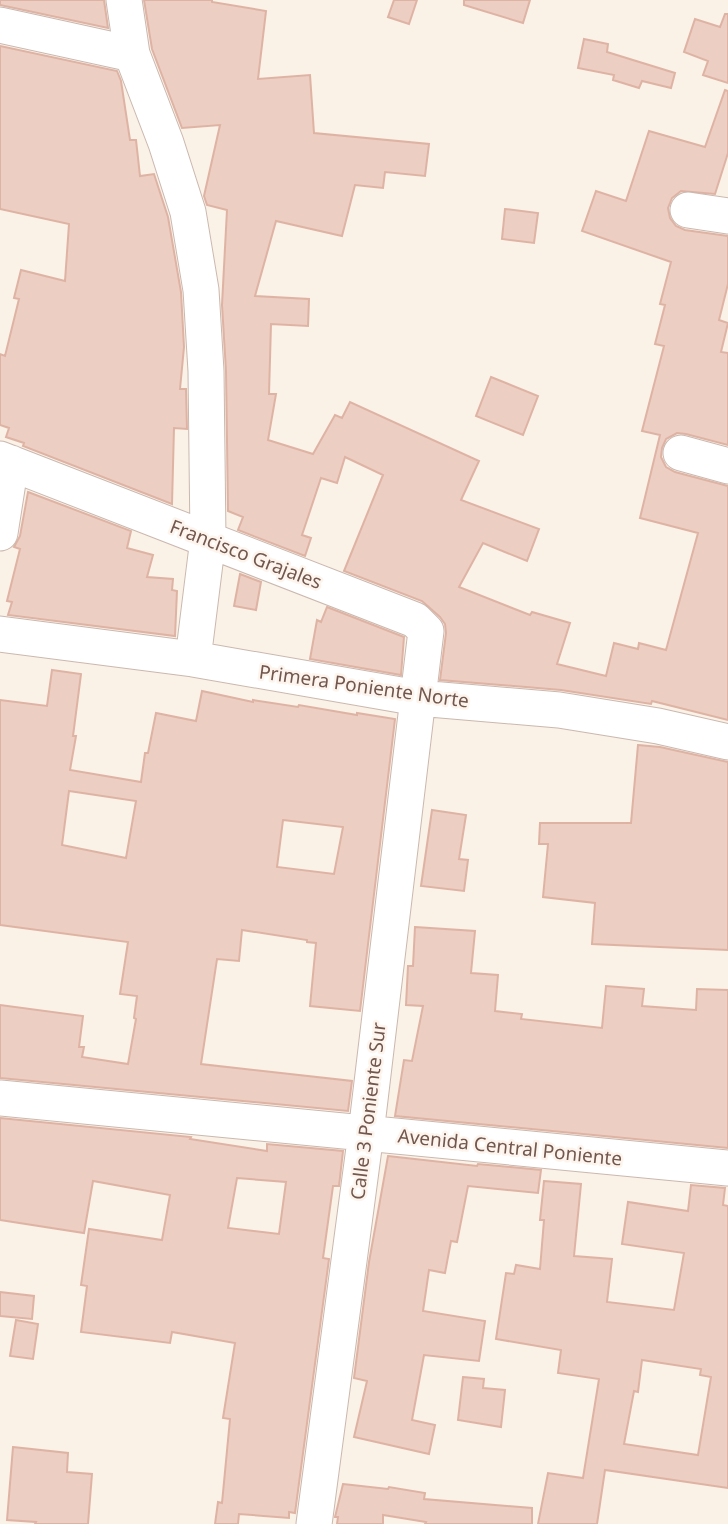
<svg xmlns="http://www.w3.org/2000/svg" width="728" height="1524" font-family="'Noto Sans',sans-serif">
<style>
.building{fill:#edcec2;stroke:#deb3a4;stroke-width:2;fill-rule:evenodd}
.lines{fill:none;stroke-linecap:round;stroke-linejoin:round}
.minor-casing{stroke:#cbb8af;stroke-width:37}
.minor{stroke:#fff;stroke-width:35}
.labels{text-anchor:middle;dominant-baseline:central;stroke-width:5;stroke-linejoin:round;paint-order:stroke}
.street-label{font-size:19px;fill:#72574e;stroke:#fdf5ed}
</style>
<rect width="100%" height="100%" fill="#faf1e7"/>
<path class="building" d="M0,0H104L108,28L0,5Z
M144,0H212V2L266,11L258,79L310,75L314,133L429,144L425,176L385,172L383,188L355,185L342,236L276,221L255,296L309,299L308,326L271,324L269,394H276L268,440L313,454L335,415L342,418L350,402L479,461L461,500L539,529L527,561L483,543L459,587L530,615L532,612L570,623L557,664L606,676L614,643L638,649L639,643L666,650L698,533L640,518L660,435L642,431L664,346L655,344L665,305L660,304L671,262L582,231L596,191L626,201L649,131L705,147L725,90L728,91V153L715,194L681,191L672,198L668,208L670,218L676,226L685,230L728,236V284L719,320L728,323L721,352L728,353V445L686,434L677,433L666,439L662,448L661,457L666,467L675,472L728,486V720L652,701L651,704L561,690L440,680L446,633L445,624L440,617L422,601L344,571L383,475L345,457L337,483L321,478L302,535L311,538L305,556L238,530L243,517L228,511L226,371L222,305L227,210L207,205L204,196L220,125L182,128L152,49Z
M394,0H417L409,24L388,17Z
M464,0H530L523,23L464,5Z
M725,14H728V83L703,75L708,61L684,52L695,19L720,27Z
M584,39L608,44L607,52L675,73L671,88L642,81L639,88L613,80L614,75L578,68Z
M0,46L117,71L121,81L130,140H136L140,176L154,174L168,217L181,292L184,347L180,389H186L187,429L174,428L172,504L23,446L24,443L6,437L9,428L0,425V354L5,356L19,299L14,298L21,270L65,281L69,224L0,209Z
M505,209L538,213L534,243L502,239Z
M491,377L538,396L523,435L476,416Z
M28,492L131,531L127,548L153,555L147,577L173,579L172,590L177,591L175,636L8,615L12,602L7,601L20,549L14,547L20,536Z
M240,574L261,582L256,610L234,606Z
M327,607L404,637L401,675L310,659L317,620L321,622Z
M52,670L81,674L73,736H76L70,770L141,782L145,753H148L156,713L196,721L202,691L253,702V700L298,707L299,705L357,715V713L395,719L360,1011L310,1006L316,943L307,942V940L242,930L239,961L217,959L201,1064L352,1081L348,1111L0,1078V1005L83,1016L79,1047H84L82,1057L128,1064L136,1019L134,1018L137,996L120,994L128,942L0,925V700L47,706ZM69,791L136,801L126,858L62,845ZM283,820L343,827L334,874L277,867Z
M638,745L660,747L728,762V950L592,944L595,903L543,897L548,844H539L540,823H631Z
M432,810L466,815L459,859L468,860L464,891L421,886Z
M415,927L475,931L471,973L498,975L495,1011L522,1014L521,1019L602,1028L606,986L644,989L642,1006L696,1010L697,989L728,990V1148L395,1116L404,1060L412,1061L423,1006L406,1005L408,966H413Z
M0,1118L191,1137L190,1139L267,1151V1144L343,1151L339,1186H333L323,1258L329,1259L295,1513L289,1512V1518L239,1514L238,1524H215L218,1502L222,1503L230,1419L223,1418L235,1343L172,1332L170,1343L81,1332L87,1286L81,1285L89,1229L162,1240L170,1195L93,1181L84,1233L0,1220ZM237,1178L286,1182L279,1234L228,1228Z
M388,1156L477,1166L478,1164L541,1170L538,1193L468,1186L457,1242L451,1241L445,1273L429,1270L423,1311L485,1321L479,1361L424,1355L412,1420L435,1425L429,1454L354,1437L367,1381L354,1378L369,1262Z
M544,1181L581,1184L574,1256L612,1259L607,1302L674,1310L684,1253L622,1244L628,1202L688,1211L691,1185L725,1188L723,1205L728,1206V1488L605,1470L597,1524H538L548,1473L583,1478L599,1379L558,1373L561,1350L496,1339L506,1273L514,1274L516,1265L540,1269L544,1220H540ZM642,1360L701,1369L700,1375L711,1377L698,1455L624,1444L634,1391L638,1392Z
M0,1292L34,1296L32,1319L0,1316Z
M16,1320L38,1324L33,1359L10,1356Z
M463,1377L484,1379L483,1388L505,1390L501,1427L458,1420Z
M13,1447L68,1453L67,1472L92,1474L88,1524H35L36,1522L7,1520Z
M343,1484L388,1489L389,1487L425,1493L424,1499L532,1508V1524H425L426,1522L383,1515V1524H337L338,1517H335Z"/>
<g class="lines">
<defs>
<path id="minor" d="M124,0L132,54L166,143L188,212L201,290L206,371L208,539L193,659
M0,25L132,54
M688,210L728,216
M681,453L728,466
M0,459L415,620L426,631L366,1133L314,1524
M0,533L11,463
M0,634L193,659L418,698L559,710L658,726L728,742
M0,1098L728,1168"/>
</defs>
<use href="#minor" class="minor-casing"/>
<use href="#minor" class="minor"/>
</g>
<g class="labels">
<g class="street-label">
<text transform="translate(246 554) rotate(21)">Francisco Grajales</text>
<text transform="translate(364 686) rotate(8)">Primera Poniente Norte</text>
<text transform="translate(368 1111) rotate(-83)">Calle 3 Poniente Sur</text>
<text transform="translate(510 1147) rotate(6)">Avenida Central Poniente</text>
</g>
</g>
</svg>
